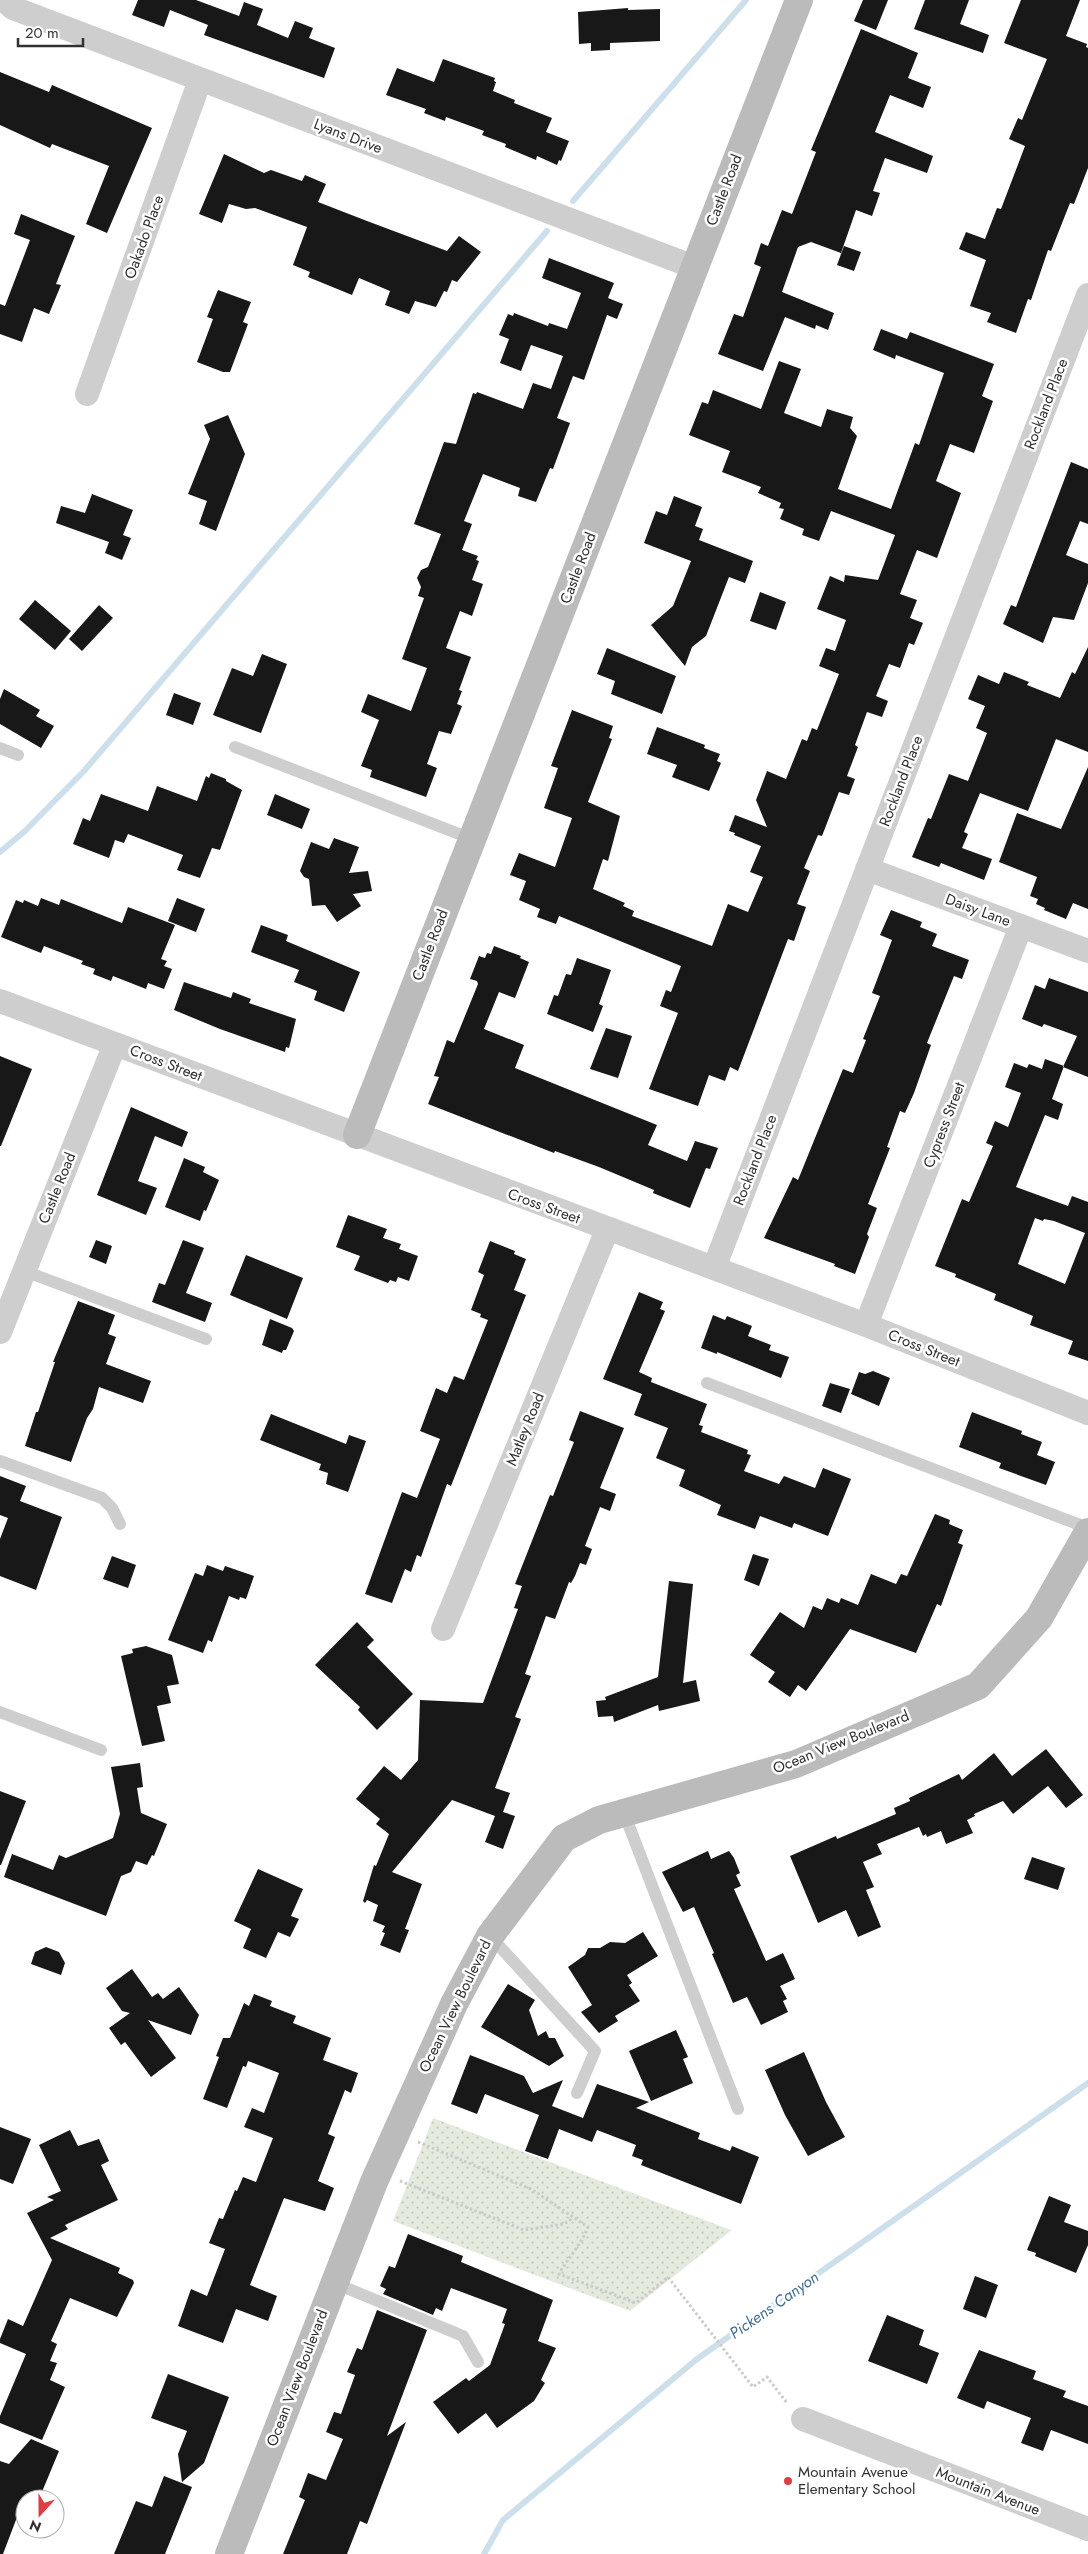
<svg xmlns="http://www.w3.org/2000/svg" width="1088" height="2554" font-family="Jost,sans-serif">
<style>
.park{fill:url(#park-dots)}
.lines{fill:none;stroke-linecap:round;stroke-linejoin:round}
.stream{stroke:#cedfec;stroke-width:6}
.building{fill:#181818;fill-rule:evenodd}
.path{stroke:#cbcbcb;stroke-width:3;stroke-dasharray:2.5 2.5;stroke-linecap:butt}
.lane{stroke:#cecece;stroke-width:12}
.street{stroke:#cecece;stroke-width:24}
.secondary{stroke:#bbb;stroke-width:28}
.poi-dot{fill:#de3e42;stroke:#fff;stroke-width:2}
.labels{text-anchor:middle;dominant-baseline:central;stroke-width:5;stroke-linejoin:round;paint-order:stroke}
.street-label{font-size:15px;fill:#313131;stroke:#fff}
.poi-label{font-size:15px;fill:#313131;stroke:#fff;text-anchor:start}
.water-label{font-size:16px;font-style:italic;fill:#426e91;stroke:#fff}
</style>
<defs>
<pattern id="park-dots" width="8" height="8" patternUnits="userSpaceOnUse" patternTransform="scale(1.25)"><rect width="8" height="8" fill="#e4eadd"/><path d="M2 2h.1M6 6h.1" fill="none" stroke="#c4c9be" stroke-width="1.8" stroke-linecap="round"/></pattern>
</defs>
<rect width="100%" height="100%" fill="#fff"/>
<path class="park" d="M433,2118L731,2230H732L630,2311L393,2221Z"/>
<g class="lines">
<path class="stream" d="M573,201L746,0
M0,852L25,831L84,771L547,231
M484,2554L503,2520L697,2359L1088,2083"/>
</g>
<path class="building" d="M138,0H196L239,16L244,2L263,9L257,25L288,38L295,21L313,28L309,38L335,48L324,78L204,35L208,25L170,10L164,27L132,15Z
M863,0H888L876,30L854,21Z
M925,0H969L960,24L989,35L983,53L914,29Z
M1021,0H1080L1066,36L1087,44L1086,47L1088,48V168L1074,204L1070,203L1051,251L1048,250L1031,300L1028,299L1016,333L987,322L991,313L970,306L986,260L959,249L966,232L985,239L997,208L1001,209L1025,146L1009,139L1018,118L1022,120L1047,59L1004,43Z
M628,8V10L660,9V41L610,43V50L591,51V43L579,44L578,12Z
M861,29L918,53L908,78L931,87L923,108L890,95L875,132L933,156L927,173L885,158L873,191L880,193L872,216L856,210L841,253L811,242L798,247L782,292L834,313L828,330L816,325L815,329L785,317L763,371L718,354L734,314L743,317L761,267L754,264L761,243L768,246L782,210L792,214L816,152L811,150Z
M443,59L495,78L494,81L496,82L493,91L515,100L514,103L552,118L546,132L569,141L561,161L559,160L557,165L537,156L536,160L505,147L506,144L482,135L484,131L446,117L445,121L424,113L426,109L386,95L397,68L434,82Z
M0,72L49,92L52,85L152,128L107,233L86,224L109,166L52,144L50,148L0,125Z
M224,154L264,173L271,170L302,181L305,175L326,184L318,202L367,221L447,251L459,236L481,252L457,282L452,280L447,292L444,291L436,307L415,301L409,314L385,305L390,291L359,278L352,295L308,277L310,272L293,265L307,227L255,208L246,209L229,204L222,223L199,214Z
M21,214L75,236L56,284L61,285L49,314L34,308L22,342L0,334V304L5,306L30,240L14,234Z
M844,246L861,252L854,271L837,265Z
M549,258L614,283L608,298L623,304L617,319L607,315L584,380L573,376L557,418L570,423L553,469L550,468L536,502L518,496L520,488L483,474L464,521L472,524L462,550L478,556L476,560L479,561L472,580L483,584L472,616L460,611L446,648L471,657L459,690L462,691L457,704L462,706L451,734L439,731L427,764L437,768L426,797L370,777L372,770L361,766L379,720L361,712L368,694L411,711L427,668L402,659L424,598L418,596L421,587L417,578L421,570L428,567L441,534L414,524L444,442L456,444L473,393L476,394L477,392L523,409L533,383L551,389L563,356L531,345L521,371L500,363L509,339L499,335L508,314L513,316L514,313L548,326L549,323L567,329L581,293L542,278Z
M218,290L251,302L243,322L248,324L230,372H223L197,362L213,319L207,317Z
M881,329L907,339L910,332L994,364L982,396L993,401L974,453L950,444L936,481L961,493L937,558L917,550L900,594L917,600L910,618L923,623L914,645L909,643L900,668L889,664L876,696L888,701L882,717L867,712L855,745L858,747L847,776L855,779L849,795L839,792L822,836L818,835L804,868L810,871L797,904L806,907L794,941L788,939L738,1071L730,1067L725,1081L709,1075L698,1106L649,1089L678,1013L660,1006L666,990L671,992L681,966L559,916L556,924L537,917L540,909L519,900L526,881L510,875L519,853L555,867L572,818L544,808L558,768L551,766L572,710L613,726L609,738L612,739L588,802L620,816L608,861L603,859L593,889L625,903L623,906L634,911L632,916L712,946L728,904L748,912L763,877L750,872L761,846L734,835L735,833L729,831L735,815L767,827L756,800L767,771L786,779L802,739L807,741L812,728L817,730L839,674L819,666L826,648L835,651L846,620L817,609L830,576L844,582L845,575L878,580L895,535L831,511L819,541L802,535L804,529L780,519L784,509L779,508L781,503L758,493L761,487L722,472L730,451L689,435L702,402L708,404L713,390L761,409L779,361L801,369L784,413L821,427L827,409L853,417L850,428L857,436L838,489L891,509L915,443L919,445L944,373L896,355L895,359L873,350Z
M228,415L245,454L216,531L199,524L207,501L188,494L210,439L204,425Z
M1071,462L1088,469V524L1080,521L1066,555L1088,564V583L1074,620L1053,617L1043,643L1003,624L1011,605L1016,607Z
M92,494L133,510L123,535L131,538L122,560L105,553L109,542L56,523L61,506L85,513Z
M674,496L702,507L695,526L703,529L699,540L753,561L745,583L729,577L706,636L692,647L685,666L651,625L673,606L691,561L644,543L656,511L667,515Z
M760,592L786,602L776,630L750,621Z
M35,600L71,631L55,650L19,619Z
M99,605L113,618L82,651L69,639Z
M1088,647V752L1056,739L1028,811L980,793L964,832L968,834L962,848L992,859L984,880L941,863L939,867L912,857L928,818L931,819L949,774L968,781L987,733L976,728L985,706L968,699L978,675L999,684L1004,672L1029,682L1027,685L1060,698L1072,672L1075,674Z
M607,648L676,676L662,714L611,694L615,681L597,674Z
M262,654L287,664L261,733L213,715L232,668L253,676Z
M4,689L40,710L36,716L54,726L41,748L0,724V699Z
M174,693L201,703L193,725L166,715Z
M657,727L705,745L704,748L720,754L717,761L721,763L709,791L672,777L677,765L647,754Z
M1088,767V909L1073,903L1066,919L1044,910L1045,908L1036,904L1038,899L1030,896L1037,877L999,862L1017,813L1061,829Z
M211,773L226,779V781L242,790L220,850L212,848L200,878L177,870L183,855L128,834L124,843L115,840L109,858L73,844L83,818L90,821L101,794L148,811L157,786L197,801L206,776L209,778Z
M275,794L310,809L302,829L267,815Z
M334,838L359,847L349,873L368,871L372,891L353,894L361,906L337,922L325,905L312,906L309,879L304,877L300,871L311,842L329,849Z
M41,898L59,905L61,899L122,923L128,907L175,925L161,959L167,961L164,966L172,969L164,989L148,983L146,989L113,976L111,981L93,974L95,969L81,964L83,961L44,946L41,953L1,937L16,900L23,903L24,900L38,906Z
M177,898L205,909L196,932L168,921Z
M891,910L922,922L920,927L937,934L932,946L969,960L962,979L954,976L927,1043L931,1045L914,1093L905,1113L900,1111L887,1147L890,1148L868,1204L877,1208L867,1234L869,1237L855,1274L834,1266L835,1264L764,1238L793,1177L798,1180L843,1069L853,1073L866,1040L863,1039L880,996L872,993L892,940L880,935Z
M261,925L288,935L286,941L360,972L344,1012L314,1000L317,991L294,982L299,970L251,952Z
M494,946L521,956L520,958L529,962L515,998L499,992L484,1029L524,1045L515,1068L657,1125L648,1145L687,1161L695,1141L718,1148L710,1169L706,1168L690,1208L653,1193L654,1190L599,1167L555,1151L554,1153L428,1104L439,1077L434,1076L447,1040L454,1043L478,984L477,981L470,979L479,956L485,958L487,953L491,954Z
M577,958L611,970L599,1004L603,1006L593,1032L547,1014L554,995L558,996L566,974L571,975Z
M1049,978L1088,992V1077L1063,1067L1077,1036L1044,1024L1042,1027L1022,1019L1035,985L1045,989Z
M184,982L231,998L233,992L251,999L249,1003L296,1019L289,1048L286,1047L285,1052L220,1029L174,1010Z
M606,1028L632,1036L618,1078L590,1069Z
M0,1056L32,1069L1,1146H0Z
M1045,1059L1064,1066L1052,1099L1063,1104L1058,1120L1045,1115L1016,1187L1068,1206L1072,1196L1088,1202V1361L1068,1354L1073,1341L1030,1325L1033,1316L994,1300L996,1294L955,1277L956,1274L935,1266L962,1199L969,1202L993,1146L986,1143L995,1121L1008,1127L1021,1093L1005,1087L1014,1063L1027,1068L1029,1064L1042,1069ZM1035,1218L1043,1221L1044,1219L1054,1221L1085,1233L1065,1284L1018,1264Z
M131,1107L188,1132L182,1147L155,1136L138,1181L157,1188L146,1215L97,1195Z
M184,1158L205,1167L203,1172L219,1180L206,1211L204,1210L200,1221L165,1207Z
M348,1215L387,1229L383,1238L401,1244L399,1249L418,1256L409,1281L398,1277L396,1282L390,1280L388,1283L354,1270L360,1256L336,1247Z
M96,1240L112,1246L106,1264L89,1257Z
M183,1240L204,1248L186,1293L212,1303L205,1322L152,1302L159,1283L165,1285Z
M490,1241L515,1251L514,1254L526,1259L514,1290L526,1295L451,1486L447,1484L421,1557L417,1555L411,1572L405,1569L392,1603L365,1594L402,1492L417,1498L440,1439L420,1431L436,1388L447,1393L454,1376L464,1380L488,1320L480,1317L481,1314L471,1310L484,1275L478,1272Z
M246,1255L303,1278L287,1319L230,1295Z
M639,1292L663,1302L660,1309L665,1311L639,1372L652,1378L651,1382L707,1404L699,1425L703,1426L701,1432L748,1450L747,1454L751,1455L744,1471L779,1484L784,1476L815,1488L823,1468L851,1479L828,1536L794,1523L792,1528L760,1516L755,1529L717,1515L721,1505L679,1486L685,1470L656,1458L668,1428L634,1415L642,1394L603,1379Z
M78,1301L115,1315L108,1334L116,1337L106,1364L151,1381L143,1403L99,1387L93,1409L87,1418L71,1462L25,1446L36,1412H38L55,1362H53Z
M713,1315L725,1320L727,1316L752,1326L748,1336L771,1345L769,1350L789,1357L781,1378L717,1352V1354L701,1348Z
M270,1319L292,1328L294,1331L286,1350H283L282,1353L262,1345Z
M873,1371L890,1378L879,1406L851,1394L859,1372L865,1374Z
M830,1383L850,1389L841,1413L822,1406Z
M580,1411L624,1428L600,1488L616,1494L610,1511L600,1507L585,1546L592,1549L586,1565L580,1563L575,1576L571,1583L569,1582L555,1619L546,1616L525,1674L531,1676L515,1717L521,1719L495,1788L510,1793L503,1812L515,1816L503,1849L485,1842L495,1816L452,1800L392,1872L422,1884L405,1929L409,1930L400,1953L380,1945L385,1933L382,1932L385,1926L373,1921L378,1905L367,1900L365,1903L363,1901L374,1865L376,1866L389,1834L376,1824L380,1819L356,1799L384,1766L401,1780L418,1760L420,1700L483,1703L518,1609L514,1608L522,1586L515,1584L550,1495L553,1496L574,1442L569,1440Z
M972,1412L1022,1431L1021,1434L1042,1442L1037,1455L1055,1462L1046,1485L999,1468L1001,1463L959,1447Z
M271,1414L346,1444L349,1435L366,1441L348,1492L326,1484L328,1473L319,1470L321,1464L260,1440Z
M0,1476L26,1486L20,1501L62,1517L36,1590L0,1576V1539L8,1518L0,1515Z
M935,1514L950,1520L949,1524L963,1530L958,1543L963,1545L941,1606L937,1604L916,1653L850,1629L806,1691L798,1685L790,1697L768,1682L775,1672L750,1655L780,1612L804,1628L813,1606L822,1610L827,1598L839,1603L841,1598L858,1605L871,1574L896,1584L901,1574L907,1576Z
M753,1554L769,1559L759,1586L744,1580Z
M112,1556L136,1565L128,1588L103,1579Z
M207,1565L223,1571L225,1566L254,1576L246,1599L240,1597L239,1600L229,1596L212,1642L208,1640L203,1653L168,1640L195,1573L203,1576Z
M669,1581L693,1584L683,1683L696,1680L700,1701L659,1711L658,1705L614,1722L613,1716L598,1717L596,1701L606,1700L605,1697L658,1677Z
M357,1622L374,1640L367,1647L413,1694L377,1730L358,1710L360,1707L315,1665Z
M146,1646L172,1655L179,1684L167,1686L171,1703L157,1706L165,1741L142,1746L121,1656L133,1653L132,1649Z
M1046,1749L1083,1795L1066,1808L1048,1786L1013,1814L1003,1801L974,1814L975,1816L967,1820L973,1833L946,1844L941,1831L927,1837L926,1834L923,1836L919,1827L877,1844L882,1854L863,1862L874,1887L866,1890L881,1927L858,1937L846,1910L818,1923L790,1856L836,1836L837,1839L896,1814L894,1808L910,1801L909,1798L959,1774L962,1780L994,1753L1012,1776Z
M140,1763L143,1787L137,1788L141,1813L167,1824L154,1856L152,1855L147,1865L136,1861L131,1872L121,1876L106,1916L4,1877L12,1854L53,1870L59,1855L66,1858L113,1838L120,1814L111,1767Z
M0,1791L26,1801L1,1865H0Z
M708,1851L711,1859L729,1851L734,1858L740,1873L736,1875L741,1886L734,1889L766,1961L783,1953L795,1979L780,1986L787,1999L783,2001L788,2012L761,2025L747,1997L733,2003L712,1954L714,1953L694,1907L683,1912L662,1872Z
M1032,1857L1065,1868L1058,1890L1024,1879Z
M258,1869L303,1889L291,1916L299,1919L290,1937L278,1932L266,1958L243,1948L251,1929L234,1921Z
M643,1932L658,1956L627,1975L632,1983L629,1985L640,2001L615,2016L618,2021L599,2033L581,2012L592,2005L568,1967L585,1955L588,1948H600L610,1942L625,1943Z
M46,1947L59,1952L65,1963L61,1975L31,1964L35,1952Z
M132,1969L152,1997L158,1993L163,1999L179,1987L199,2015L191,2035L148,2020L176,2058L151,2077L125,2042L121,2045L109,2028L130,2013L122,2011L106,1988Z
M508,1984L535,2000L529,2010L538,2036L546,2031L549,2038H555L564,2056L549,2066L481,2027Z
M254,1994L272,2001L270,2006L296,2016L293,2023L331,2038L323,2060L358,2073L351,2093L345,2090L328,2134L335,2137L318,2181L334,2188L325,2211L284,2198L250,2285L277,2296L268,2321L236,2309L223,2343L178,2326L191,2289L207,2296L225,2249L209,2243L219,2218L223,2219L235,2190L237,2191L243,2177L256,2182L273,2138L244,2127L252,2108L264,2113L279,2073L248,2061L246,2067L243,2066L227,2108L203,2099L219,2057L216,2056L223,2038H230L244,2003L249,2006Z
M676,2030L688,2057L683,2059L693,2083L651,2101L629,2051Z
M804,2052L826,2102L845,2137L808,2156L785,2115L765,2070Z
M470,2055L524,2076L533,2093L563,2080L552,2106L583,2118L597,2084L649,2102L636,2108L700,2133L698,2139L730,2151L732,2146L759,2157L741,2204L641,2165L643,2160L632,2156L636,2145L597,2130L592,2142L559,2129L548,2159L525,2151L539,2115L485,2094L477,2114L451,2104Z
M0,2127L31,2139L13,2184L0,2179Z
M70,2130L78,2146L99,2139L109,2161L101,2165L118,2200L65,2225L68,2229L50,2238L120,2268L118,2273L133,2280L134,2283L117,2317L70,2298L51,2341L57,2344L50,2361L57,2363L50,2380L65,2387L42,2440L0,2423V2416L26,2354L0,2343V2339L8,2319L23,2326L52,2260L27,2213L54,2200L47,2197L61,2191L39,2145Z
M1049,2196L1071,2205L1064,2222L1088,2231V2245L1076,2273L1035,2256L1036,2253L1027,2250Z
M408,2234L463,2256L461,2262L553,2300L538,2341L556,2348L541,2380L545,2383L534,2401L497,2428L486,2413L458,2434L433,2402L466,2378L469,2381L490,2365L505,2324L502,2323L507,2309L451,2288L442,2311L436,2308L433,2315L383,2294L386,2289L380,2286L389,2266L395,2268Z
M975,2276L998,2285L986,2318L963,2309Z
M377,2310L427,2330L387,2436L406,2422L367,2524L360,2521L347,2554H283L305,2500L299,2497L308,2473L326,2480L343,2439L326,2432L334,2412L341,2414L355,2375L347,2372L357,2348L362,2350Z
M887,2315L924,2330L919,2345L939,2353L927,2384L868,2361Z
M979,2350L1036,2371L1033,2379L1066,2391L1063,2397L1088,2406V2444L1051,2430L1043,2451L1021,2443L1031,2418L987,2401L984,2409L957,2398Z
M168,2374L229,2397L204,2463L182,2482L178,2454L187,2431L151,2418Z
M31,2439L59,2451L39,2499H25V2514L19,2512L3,2554H0V2461L9,2464Z
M164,2476L192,2487L165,2554H114L136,2501L152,2507Z"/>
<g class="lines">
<path class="path" d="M418,2142L531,2189L588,2227C581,2245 568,2258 559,2274L636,2303L668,2277L753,2387L767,2377L787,2403
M400,2181L524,2230L564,2224L573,2218"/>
<path class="lane" d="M235,747L472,839
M0,748L18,755
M24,1271L206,1339
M707,1383L1088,1528
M0,1461L102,1498L112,1508L120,1524
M0,1712L101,1750
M624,1813L738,2109
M490,1936L595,2051L577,2093
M334,2283L463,2336L478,2362"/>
<path class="street" d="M4,0L13,8L694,267
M87,394L200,80
M867,869L1088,951
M0,1001L866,1325L1088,1413
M714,1268L1088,295
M866,1325L1021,926
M0,1332L115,1044
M443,1629L607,1230
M803,2419L1088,2529"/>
<path class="secondary" d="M357,1135L799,0
M229,2554L374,2182L454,2004L490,1936L564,1838L599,1820L796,1764L978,1686L1039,1618L1088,1532"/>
</g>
<circle class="poi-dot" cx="788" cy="2481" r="5"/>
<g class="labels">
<g class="street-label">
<text transform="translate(348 136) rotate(21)">Lyans Drive</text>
<text transform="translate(724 190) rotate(-69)">Castle Road</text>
<text transform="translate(144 237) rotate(-70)">Oakado Place</text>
<text transform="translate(1046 404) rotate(-69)">Rockland Place</text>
<text transform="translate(578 568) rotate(-69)">Castle Road</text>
<text transform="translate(901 781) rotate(-69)">Rockland Place</text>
<text transform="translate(978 910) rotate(20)">Daisy Lane</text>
<text transform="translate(430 945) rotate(-69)">Castle Road</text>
<text transform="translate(166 1063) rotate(21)">Cross Street</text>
<text transform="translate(944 1125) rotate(-69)">Cypress Street</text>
<text transform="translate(755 1160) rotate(-69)">Rockland Place</text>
<text transform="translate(57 1188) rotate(-68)">Castle Road</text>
<text transform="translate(544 1206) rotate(20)">Cross Street</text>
<text transform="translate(924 1348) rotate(22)">Cross Street</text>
<text transform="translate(525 1429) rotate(-68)">Matley Road</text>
<text transform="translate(841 1742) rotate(-22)">Ocean View Boulevard</text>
<text transform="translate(455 2006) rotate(-64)">Ocean View Boulevard</text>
<text transform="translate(297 2378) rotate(-69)">Ocean View Boulevard</text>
<text transform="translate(988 2491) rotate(21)">Mountain Avenue</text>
</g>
<g class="poi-label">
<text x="798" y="2472">Mountain Avenue<tspan x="798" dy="17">Elementary School</tspan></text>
</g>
<g class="water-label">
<text transform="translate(774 2305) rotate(-35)">Pickens Canyon</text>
</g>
</g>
<g transform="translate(40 2514) rotate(201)"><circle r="24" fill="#ffffff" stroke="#adadad"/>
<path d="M0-4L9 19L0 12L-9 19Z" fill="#de3e42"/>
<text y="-8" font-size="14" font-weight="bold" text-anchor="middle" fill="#313131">N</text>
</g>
<path d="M18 38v8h65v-8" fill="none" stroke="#313131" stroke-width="2.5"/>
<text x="25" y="38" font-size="15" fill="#313131" stroke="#ffffff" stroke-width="4" paint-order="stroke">20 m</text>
</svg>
